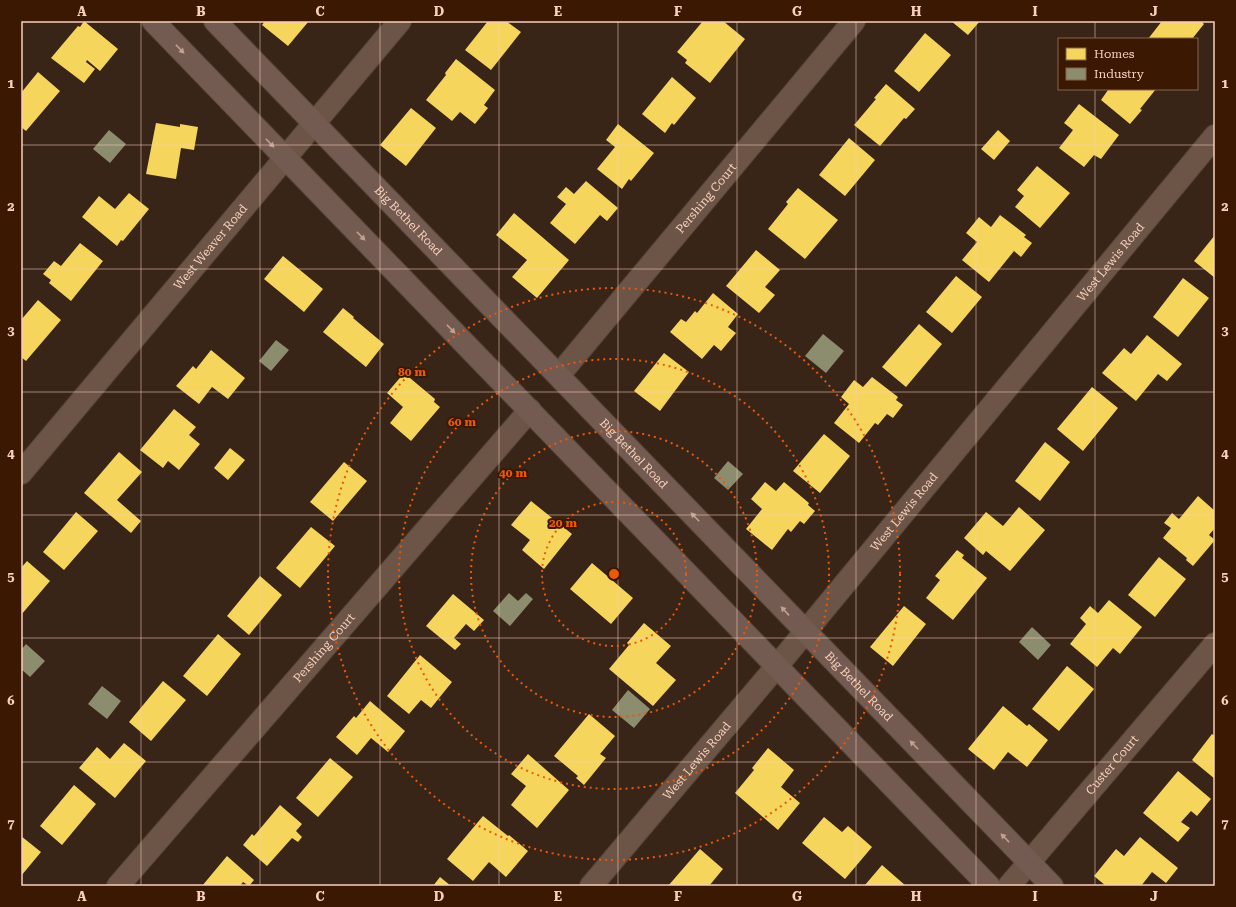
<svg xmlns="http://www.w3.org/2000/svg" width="1236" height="907" font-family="'Roboto Serif',serif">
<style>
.homes{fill:#f6d55c}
.industry{fill:#8c8c6e}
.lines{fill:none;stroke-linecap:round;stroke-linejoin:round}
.minor-casing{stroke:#554337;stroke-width:24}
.major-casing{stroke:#554337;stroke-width:24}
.minor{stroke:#6c5546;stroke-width:22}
.major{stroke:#745b52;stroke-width:22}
.oneway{fill:#c3a191}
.grid{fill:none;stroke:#f8d0bb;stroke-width:1;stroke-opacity:0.55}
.ring{fill:none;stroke:#e8590c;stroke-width:2;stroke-dasharray:2 4}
.labels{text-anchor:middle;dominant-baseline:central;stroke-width:4;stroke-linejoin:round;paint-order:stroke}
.street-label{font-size:12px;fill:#f8d0bb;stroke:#3b1801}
.centre{fill:#e8590c;stroke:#3b1801;stroke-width:2}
.ring-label{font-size:12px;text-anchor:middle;font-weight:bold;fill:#e8590c;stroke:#3b1801;stroke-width:4;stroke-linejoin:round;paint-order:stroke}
.neatline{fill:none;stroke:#f8d0bb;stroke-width:1.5}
.grid-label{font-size:13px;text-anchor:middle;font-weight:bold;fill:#f8d0bb}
</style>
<rect width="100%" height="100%" fill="#392518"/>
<path class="homes" d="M84,21L118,49L100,71L87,60L86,62L95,69L84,83L51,58L78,26L80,27Z
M265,21H309L288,46L262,25Z
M488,21H506L521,32L491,70L465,50Z
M703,21H723L745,39L710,83L685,63L687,60L677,52Z
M951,21H980L968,35Z
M1162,21H1201L1204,24L1192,39H1148Z
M925,33L951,55L919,92L894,71Z
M456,59L495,90L484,105L488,108L475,124L460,112L452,121L426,100L446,75L445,73Z
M38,72L60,91L26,131L21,127V93Z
M672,77L696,98L674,125L672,123L665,133L642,114Z
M886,84L915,109L906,119L904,118L880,146L854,125L876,99L874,98Z
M1107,89H1156L1140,109L1142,110L1130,124L1101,100L1108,90Z
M1079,104L1119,135L1101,159L1094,155L1084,167L1059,148L1073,130L1064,123Z
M411,108L436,128L406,166L380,145Z
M156,123L180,127V124L198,127L194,150L181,148L176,179L146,174Z
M618,124L654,153L631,181L629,179L622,189L597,169L615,147L606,140Z
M998,130L1010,141L994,160L981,149Z
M849,138L875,160L845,196L819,175Z
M1037,166L1070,193L1040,228L1015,207L1024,196L1017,190Z
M586,181L618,208L607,221L600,215L575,244L550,223L566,204L557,197L566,187L574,194Z
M798,188L838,220L805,259L768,229L788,204L786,202Z
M129,193L149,209L123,241L121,240L117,246L82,217L99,196L115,209Z
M514,213L569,260L537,298L512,277L527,260L496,235Z
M1000,215L1026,235L1024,237L1032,243L1021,257L1014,251L989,282L962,260L977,242L966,233L979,217L991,227Z
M1215,235V278L1194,261Z
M80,243L103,261L71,301L49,283L51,280L43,274L54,261L61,266Z
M756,250L780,270L765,287L775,295L759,313L726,286Z
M283,256L323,289L304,312L264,279Z
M956,276L982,297L952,333L926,312Z
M1183,278L1209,298L1178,337L1153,317Z
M713,293L738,314L728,327L736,333L721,351L714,345L702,359L670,332L681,319L686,322L695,311L697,313Z
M38,300L61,320L26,361L21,357V320Z
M343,308L354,317L353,318L384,344L366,367L323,332Z
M919,324L942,344L906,387L882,367Z
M1147,335L1182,364L1167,381L1158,374L1136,401L1102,373L1124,348L1131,354Z
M211,350L245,378L228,399L212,387L199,404L176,386L193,366L196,369Z
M664,353L689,372L660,411L634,391Z
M404,373L435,399L434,402L440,407L411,441L390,423L403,407L387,393Z
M872,377L898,397L896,400L903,405L893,418L887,414L878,425L875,423L859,443L834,423L849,404L841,397L854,380L863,387Z
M1092,387L1118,408L1083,451L1057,429Z
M174,409L196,427L189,435L200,444L179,470L168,461L163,468L140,450Z
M824,434L850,456L820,493L793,471Z
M1045,442L1070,462L1040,501L1015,481Z
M230,448L245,460L228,480L214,468Z
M119,452L142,472L117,500L141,521L131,533L84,493Z
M344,462L367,481L333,521L310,502Z
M765,482L776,491L784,482L809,503L808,505L815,511L804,524L800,521L791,532L788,529L772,550L746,529L762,509L751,499Z
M1198,496L1215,511V528L1209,535L1215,540L1193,566L1186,560L1187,558L1163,538L1171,528L1164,523L1172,513L1179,519Z
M531,501L572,534L544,569L522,550L530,540L511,525Z
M1019,507L1045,530L1010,571L986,551L983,555L964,538L986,512L1003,526Z
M76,512L98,531L64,570L43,552Z
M311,527L335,546L300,588L276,568Z
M957,550L964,555L962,558L987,578L953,620L926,598L940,580L935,576Z
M1159,557L1186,579L1155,617L1128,595Z
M27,561L50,581L21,615V568Z
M592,563L633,598L611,624L570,589Z
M260,576L282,595L249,635L227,616Z
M453,594L484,620L474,631L466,624L454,638L461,644L455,650L426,626Z
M1109,600L1142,627L1120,654L1113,648L1097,667L1070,644L1086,624L1080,618L1090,606L1098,613Z
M904,606L926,624L893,666L870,647Z
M644,623L671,646L656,663L676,680L653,706L609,669L629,645L627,643Z
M218,634L241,654L207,696L183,676Z
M420,655L452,682L431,708L421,700L409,714L387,696Z
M1067,666L1094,689L1059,731L1032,709Z
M163,681L186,700L151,741L129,722Z
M370,701L405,731L388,752L371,738L357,755L336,737L354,716L356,718Z
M1003,706L1027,726L1029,724L1048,740L1027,767L1008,752L994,770L968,749Z
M589,714L615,736L600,754L606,758L584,785L576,778L578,776L554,756Z
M1212,734L1215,736V779L1192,760Z
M124,743L146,761L115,798L79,768L97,747L110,759Z
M768,748L794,770L781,787L800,803L778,830L735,793L754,770L752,768Z
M528,754L569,790L537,828L511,805L526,786L511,774Z
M330,758L353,777L318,817L296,798Z
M1178,771L1211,799L1197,816L1191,811L1181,822L1190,828L1178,842L1143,813Z
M74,785L96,804L62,845L40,826Z
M280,805L302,824L296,831L302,837L298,842L292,838L267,866L243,845L252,834L254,836Z
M483,816L508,836L509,835L528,851L506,877L489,862L473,881L447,859Z
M824,817L842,832L848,826L872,847L845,879L802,843Z
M21,836L41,852L21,876Z
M1140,837L1178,868L1166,883L1152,872L1141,886H1106L1094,876L1116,849L1124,856Z
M700,849L723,869L709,886H668Z
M227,856L254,880L249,886L243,882L240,886H202Z
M882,865L906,886H866L865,885Z
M440,877L451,886H433Z"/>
<path class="industry" d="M109,130L126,144L110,163L93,149Z
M823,334L844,351L826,373L805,356Z
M276,340L289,350L271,371L259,361Z
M728,461L743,474L728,490L714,478Z
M509,593L518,601L526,593L533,599L510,626L493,611Z
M1032,627L1051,645L1038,660L1019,642Z
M26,644L45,661L30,677L21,669V650Z
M102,686L121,701L107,719L88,704Z
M628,690L650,709L634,728L612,710Z"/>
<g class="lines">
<defs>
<g id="minor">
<path id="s1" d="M559,375L854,21"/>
<path id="s2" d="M21,473L400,21"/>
<path id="s3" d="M118,886L530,410"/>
<path id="s4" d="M591,886L777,666L1215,136"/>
<path id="s5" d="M1009,886L1215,644"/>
</g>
<g id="major">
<path d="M153,21L989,886"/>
<path id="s6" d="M215,21L1052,886"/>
</g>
</defs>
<use href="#minor" class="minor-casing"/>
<use href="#major" class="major-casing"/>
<use href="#minor" class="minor"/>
<use href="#major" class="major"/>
</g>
<defs><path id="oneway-solid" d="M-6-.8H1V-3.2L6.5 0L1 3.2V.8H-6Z"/></defs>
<g class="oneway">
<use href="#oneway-solid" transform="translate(180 49) rotate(46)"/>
<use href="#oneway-solid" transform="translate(270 143) rotate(46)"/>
<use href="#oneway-solid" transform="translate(361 236) rotate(46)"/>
<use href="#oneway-solid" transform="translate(451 329) rotate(46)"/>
<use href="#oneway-solid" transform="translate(695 517) rotate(-134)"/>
<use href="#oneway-solid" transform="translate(785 611) rotate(-133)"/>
<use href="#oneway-solid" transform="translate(914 745) rotate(-134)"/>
<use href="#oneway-solid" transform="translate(1005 838) rotate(-134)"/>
</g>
<path class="grid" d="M141,21V886M260,21V886M380,21V886M499,21V886M618,21V886M737,21V886M856,21V886M976,21V886M1095,21V39M1095,89V886M21,145H1215M21,269H1215M21,392H1215M21,515H1215M21,638H1215M21,762H1215"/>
<g class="ring">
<circle cx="614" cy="574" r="72"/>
<circle cx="614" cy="574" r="143"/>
<circle cx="614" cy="574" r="215"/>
<circle cx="614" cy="574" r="286"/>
</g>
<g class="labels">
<g class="street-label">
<text stroke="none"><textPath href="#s1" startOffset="230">Pershing Court</textPath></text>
<text stroke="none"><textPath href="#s6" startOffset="278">Big Bethel Road</textPath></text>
<text stroke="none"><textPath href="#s2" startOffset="295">West Weaver Road</textPath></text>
<text stroke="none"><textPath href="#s4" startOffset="812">West Lewis Road</textPath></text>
<text stroke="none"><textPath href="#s6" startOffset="602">Big Bethel Road</textPath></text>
<text stroke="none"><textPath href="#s4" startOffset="488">West Lewis Road</textPath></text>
<text stroke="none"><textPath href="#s3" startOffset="315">Pershing Court</textPath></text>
<text stroke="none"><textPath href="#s6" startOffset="926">Big Bethel Road</textPath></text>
<text stroke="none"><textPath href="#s4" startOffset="164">West Lewis Road</textPath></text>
<text stroke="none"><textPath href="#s5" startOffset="159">Custer Court</textPath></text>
</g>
</g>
<circle cx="614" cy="574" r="6" class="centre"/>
<g class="ring-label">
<text x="412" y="376">80 m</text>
<text x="462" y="426">60 m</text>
<text x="513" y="477">40 m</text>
<text x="563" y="527">20 m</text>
</g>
<rect width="1236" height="907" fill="none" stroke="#3b1801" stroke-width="44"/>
<rect x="1058" y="38" width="140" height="52" fill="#3b1801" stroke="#87624b"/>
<rect x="1066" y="48" width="20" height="12" fill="#f6d55c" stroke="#87624b"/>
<text x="1094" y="58" font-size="12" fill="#f8d0bb">Homes</text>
<rect x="1066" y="68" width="20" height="12" fill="#8c8c6e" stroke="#87624b"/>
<text x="1094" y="78" font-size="12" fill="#f8d0bb">Industry</text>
<rect x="22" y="22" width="1192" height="863" class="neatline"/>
<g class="grid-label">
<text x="82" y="16">A</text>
<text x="201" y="16">B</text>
<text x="320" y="16">C</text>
<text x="439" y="16">D</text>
<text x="558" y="16">E</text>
<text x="678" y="16">F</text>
<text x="797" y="16">G</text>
<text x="916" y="16">H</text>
<text x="1035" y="16">I</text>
<text x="1154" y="16">J</text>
<text x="11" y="88">1</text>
<text x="1225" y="88">1</text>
<text x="11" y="211">2</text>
<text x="1225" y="211">2</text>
<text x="11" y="335">3</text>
<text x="1225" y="335">3</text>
<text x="11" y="458">4</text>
<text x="1225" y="458">4</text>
<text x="11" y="581">5</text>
<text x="1225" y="581">5</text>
<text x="11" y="705">6</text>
<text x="1225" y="705">6</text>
<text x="11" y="828">7</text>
<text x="1225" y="828">7</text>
<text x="82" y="901">A</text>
<text x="201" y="901">B</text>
<text x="320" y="901">C</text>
<text x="439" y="901">D</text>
<text x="558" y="901">E</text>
<text x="678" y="901">F</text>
<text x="797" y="901">G</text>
<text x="916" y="901">H</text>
<text x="1035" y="901">I</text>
<text x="1154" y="901">J</text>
</g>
</svg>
